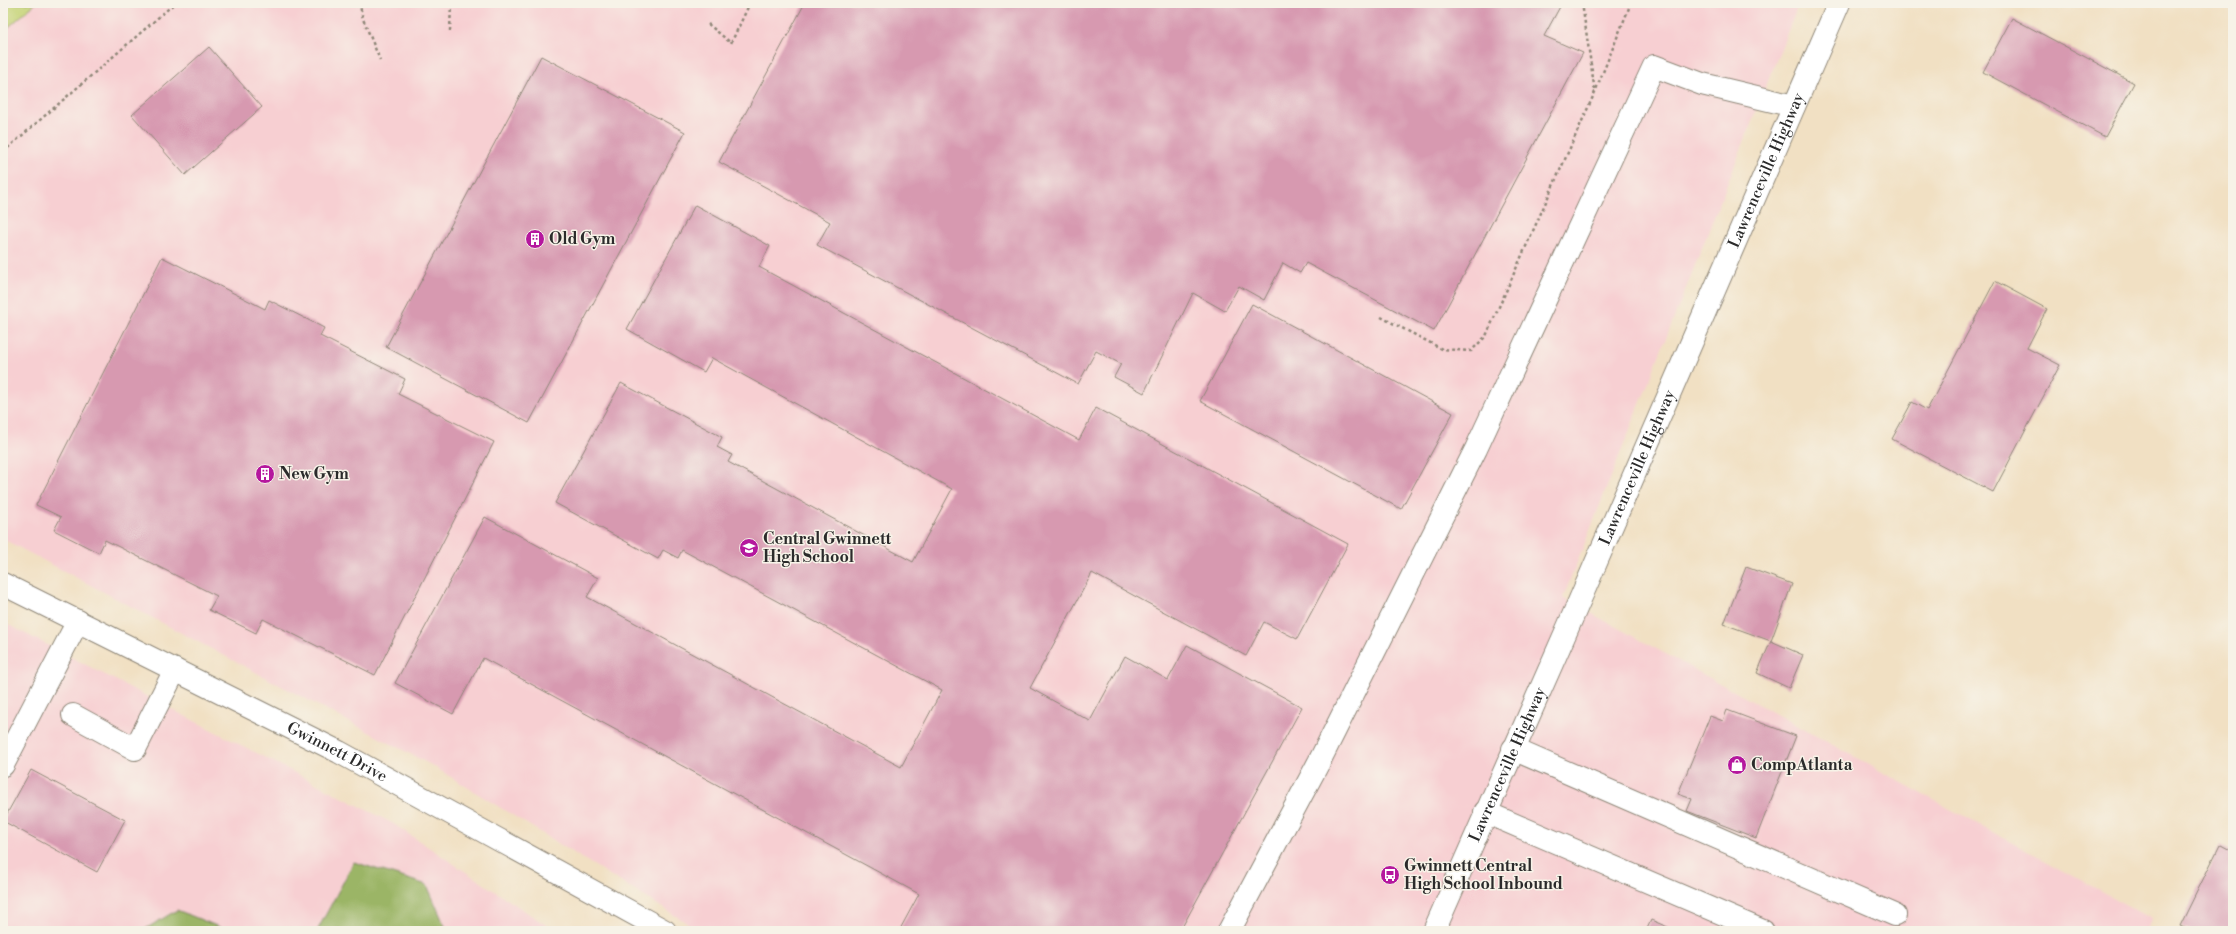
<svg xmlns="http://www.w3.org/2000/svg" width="2236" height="934" font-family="'Libre Bodoni',serif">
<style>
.built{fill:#f7cfd2}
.green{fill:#c4d375;stroke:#787f50}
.forest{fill:#9bb566;stroke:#637048}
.building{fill:#d799b0}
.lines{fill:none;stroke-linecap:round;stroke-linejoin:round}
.minor-casing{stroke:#8e8677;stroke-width:24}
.major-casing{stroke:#8e8677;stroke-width:24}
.path{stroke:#8e8677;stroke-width:2.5;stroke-dasharray:3 3;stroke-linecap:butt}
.minor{stroke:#fff;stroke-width:22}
.major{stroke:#fff;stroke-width:22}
.labels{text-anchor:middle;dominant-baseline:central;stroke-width:3;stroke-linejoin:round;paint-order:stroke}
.street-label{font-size:16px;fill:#2b2b2b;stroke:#f7f3e8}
.poi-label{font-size:16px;font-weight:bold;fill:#2b2b2b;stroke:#f7f3e8;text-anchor:start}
</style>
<rect width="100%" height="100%" fill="#f7f3e8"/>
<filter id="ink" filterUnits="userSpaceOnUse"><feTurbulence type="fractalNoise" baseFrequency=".025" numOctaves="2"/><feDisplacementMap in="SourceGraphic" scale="8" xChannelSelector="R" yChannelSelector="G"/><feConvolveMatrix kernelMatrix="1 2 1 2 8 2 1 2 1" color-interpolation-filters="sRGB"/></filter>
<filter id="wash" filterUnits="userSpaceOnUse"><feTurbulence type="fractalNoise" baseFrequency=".012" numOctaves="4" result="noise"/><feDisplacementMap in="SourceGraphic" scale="16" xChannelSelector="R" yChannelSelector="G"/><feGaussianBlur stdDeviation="0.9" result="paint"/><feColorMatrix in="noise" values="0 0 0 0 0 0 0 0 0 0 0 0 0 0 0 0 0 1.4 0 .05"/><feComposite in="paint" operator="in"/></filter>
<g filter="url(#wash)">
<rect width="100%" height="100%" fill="#f1e0c3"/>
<path class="built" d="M3,3H1799L1563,598L2152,919L2146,931H700L433,766L3,539Z
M3,622L392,823L555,931H3Z"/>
<path class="green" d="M3,3H36L3,32Z"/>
<path class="forest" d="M354,862L427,885L447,931H317Z
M177,910L229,931H142Z"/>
<g id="blocks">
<path class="building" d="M805,3H1562L1544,36L1583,53L1434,331L1306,263L1300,273L1283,263L1264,300L1239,286L1225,311L1193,293L1144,393L1114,377L1121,364L1096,351L1078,384L817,245L830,222L719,162Z
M2012,18L2134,83L2105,137L1983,72Z
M209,47L262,107L185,175L132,115Z
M541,56L685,132L529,423L386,347Z
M695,205L770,246L759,267L1079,440L1096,408L1348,544L1297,639L1264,622L1246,656L1092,573L1030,688L1090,721L1125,656L1168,680L1187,645L1302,707L1180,931L1159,929L1158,931H899L919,894L483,658L453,714L395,683L485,517L598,578L587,597L901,767L942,690L682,550L678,558L663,550L658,559L555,503L621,383L722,437L717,447L732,455L728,462L913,562L952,489L712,358L704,372L627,329Z
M162,257L265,309L269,300L324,328L320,336L405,379L398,394L494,442L375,675L263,619L256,633L209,610L217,596L105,540L99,553L54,530L61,517L36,505Z
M1995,281L2047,309L2027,348L2060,365L1993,492L1892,439L1912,402L1927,410Z
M1252,304L1453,413L1401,509L1200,401Z
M1746,567L1792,584L1771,641L1724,624Z
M1771,641L1803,655L1789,688L1757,673Z
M1727,710L1796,736L1756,838L1687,811L1692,799L1678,794L1710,716L1723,721Z
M31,770L125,820L97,872L3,821Z
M2220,845L2233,852V931H2190L2180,926Z
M1651,920L1677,931H1646Z"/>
</g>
</g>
<g filter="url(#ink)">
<use href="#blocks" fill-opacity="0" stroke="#8e8677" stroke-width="1"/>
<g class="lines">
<defs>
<g id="minor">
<path id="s1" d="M3,584L339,752L665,931"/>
<path d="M73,715L135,749L175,670"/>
<path d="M1513,749L1895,915"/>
<path d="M3,765L78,621"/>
<path d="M1485,812L1763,931"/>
<path d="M1229,931L1319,762L1476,449L1654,66L1702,84L1794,106"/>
</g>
<g id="major">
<path id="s2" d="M1434,931L1565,634L1839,3"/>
</g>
</defs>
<use href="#minor" class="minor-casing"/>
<use href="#major" class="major-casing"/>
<path class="path" d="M362,3L360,6L363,19L380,60
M1582,3L1595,92
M360,6L372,3
M708,24L731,43L750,3
M450,31L451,3
M3,152L175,3
M1381,317L1442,349L1471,351L1486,336L1595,92L1631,3"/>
<use href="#minor" class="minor"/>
<use href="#major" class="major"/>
</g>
</g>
<defs>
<symbol id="building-disc" viewBox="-11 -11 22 22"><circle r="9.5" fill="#b5179e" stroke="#f7f3e8"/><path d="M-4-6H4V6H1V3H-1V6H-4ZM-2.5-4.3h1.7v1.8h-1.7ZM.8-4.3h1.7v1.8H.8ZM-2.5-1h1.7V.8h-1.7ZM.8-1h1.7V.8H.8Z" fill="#fff"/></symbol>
<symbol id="school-disc" viewBox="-11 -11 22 22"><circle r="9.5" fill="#b5179e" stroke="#f7f3e8"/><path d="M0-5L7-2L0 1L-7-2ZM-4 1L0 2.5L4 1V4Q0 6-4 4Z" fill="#fff"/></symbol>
<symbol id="shop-disc" viewBox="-11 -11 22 22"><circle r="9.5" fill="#b5179e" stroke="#f7f3e8"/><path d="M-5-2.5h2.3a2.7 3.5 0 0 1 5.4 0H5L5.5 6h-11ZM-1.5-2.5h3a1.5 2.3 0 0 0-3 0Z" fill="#fff"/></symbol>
<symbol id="bus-disc" viewBox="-11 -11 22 22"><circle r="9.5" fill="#b5179e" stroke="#f7f3e8"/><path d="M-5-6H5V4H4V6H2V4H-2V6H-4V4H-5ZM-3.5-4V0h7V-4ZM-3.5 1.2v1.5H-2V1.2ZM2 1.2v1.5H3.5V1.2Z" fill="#fff"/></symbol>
</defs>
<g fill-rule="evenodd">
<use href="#building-disc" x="524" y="228" width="22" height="22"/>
<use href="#building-disc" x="254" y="463" width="22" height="22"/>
<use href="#school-disc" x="738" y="537" width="22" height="22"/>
<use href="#shop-disc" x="1726" y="754" width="22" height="22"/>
<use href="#bus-disc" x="1379" y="864" width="22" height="22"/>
</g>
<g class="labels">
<g class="street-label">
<text stroke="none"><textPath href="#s2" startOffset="830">Lawrenceville Highway</textPath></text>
<text stroke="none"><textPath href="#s2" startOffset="506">Lawrenceville Highway</textPath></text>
<text stroke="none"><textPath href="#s1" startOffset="374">Gwinnett Drive</textPath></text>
<text stroke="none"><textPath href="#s2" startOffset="182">Lawrenceville Highway</textPath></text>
</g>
<g class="poi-label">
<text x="549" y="239">Old Gym</text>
<text x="279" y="474">New Gym</text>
<text x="763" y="539">Central Gwinnett<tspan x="763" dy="18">High School</tspan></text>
<text x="1751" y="765">CompAtlanta</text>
<text x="1404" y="866">Gwinnett Central<tspan x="1404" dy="18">High School Inbound</tspan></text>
</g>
</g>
<rect width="2236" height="934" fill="none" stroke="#f7f3e8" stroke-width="16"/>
</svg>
